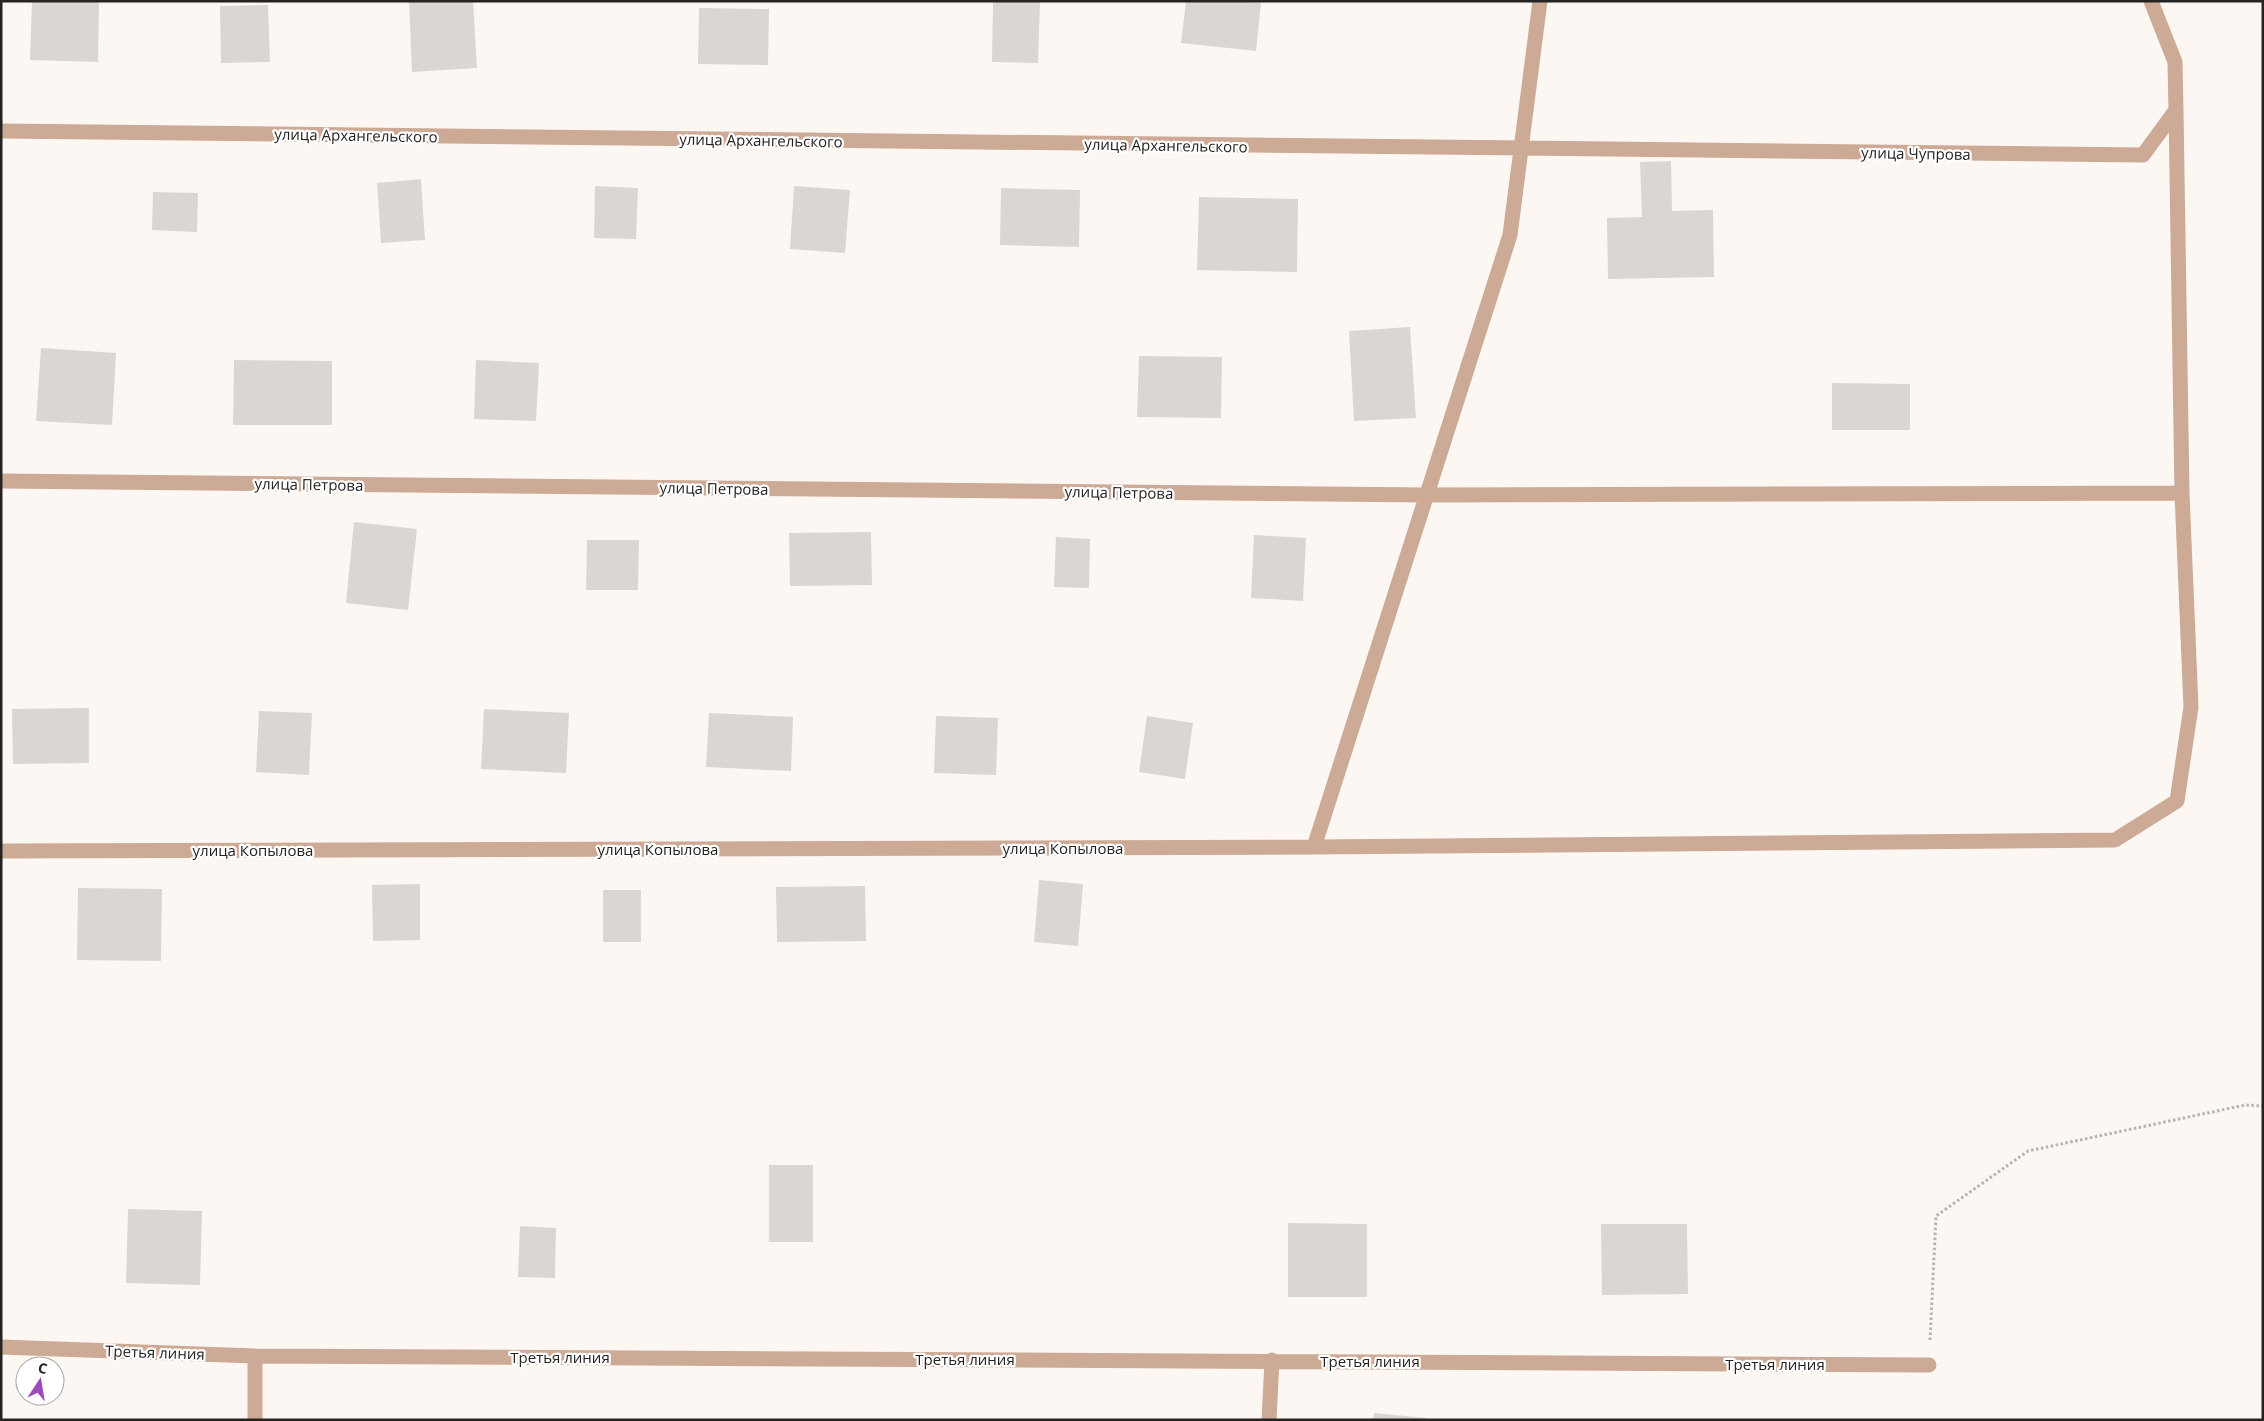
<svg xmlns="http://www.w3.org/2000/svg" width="2264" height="1421" font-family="'Open Sans',sans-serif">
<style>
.building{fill:#dcd6d3}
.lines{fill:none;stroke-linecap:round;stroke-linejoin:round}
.path{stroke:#b8b3b0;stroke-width:3;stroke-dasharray:2.5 2.5;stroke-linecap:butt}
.street{stroke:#ccaa96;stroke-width:15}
.labels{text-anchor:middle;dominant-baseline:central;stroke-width:4.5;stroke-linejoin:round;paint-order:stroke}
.street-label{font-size:15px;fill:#252321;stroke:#fff}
</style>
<rect width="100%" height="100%" fill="#fdf7f3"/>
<path class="building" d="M32,1H99L98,62L30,60Z
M409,1H473L477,68L412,72Z
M993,1H1040L1038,63L992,62Z
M1186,1H1242L1261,3L1256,51L1181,43Z
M268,5L270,62L221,63L220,6Z
M699,8L769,9L768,65L698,64Z
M1671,161L1672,211L1713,210L1714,277L1608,279L1607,218L1642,217L1640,162Z
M421,179L425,240L381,243L377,183Z
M595,186L638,188L636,239L594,238Z
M794,186L850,190L845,253L790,249Z
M1001,188L1080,190L1079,247L1000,245Z
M153,192L198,193L197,232L152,230Z
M1199,197L1298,199L1297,272L1197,270Z
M1410,327L1416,418L1354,421L1349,331Z
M41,348L116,353L112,425L36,421Z
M1139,356L1222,357L1221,418L1137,417Z
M234,360L332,361V425H233Z
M476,360L539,363L536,421L474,419Z
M1832,383L1910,384V430H1832Z
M354,522L417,529L408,610L346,603Z
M871,532L872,585L790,586L789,533Z
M1254,535L1306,538L1303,601L1251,598Z
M1056,537L1090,539L1089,588L1054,587Z
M587,540H639L638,590H586Z
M89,708V763L13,764L12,709Z
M484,709L569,713L566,773L481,769Z
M259,711L312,713L309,775L256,772Z
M709,713L793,717L791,771L706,767Z
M936,716L998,718L996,775L934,773Z
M1147,716L1193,723L1185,779L1139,772Z
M1039,880L1083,884L1078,946L1034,942Z
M420,884V940L373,941L372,885Z
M865,886L866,941L777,942L776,887Z
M78,888L162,889L161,961L77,960Z
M603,890H641V942H603Z
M769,1165H813V1242H769Z
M128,1209L202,1211L200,1285L126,1283Z
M1288,1223L1367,1224V1297H1288Z
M1601,1224H1687L1688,1294L1602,1295Z
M520,1226L556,1228L555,1278L518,1277Z
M1374,1413L1426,1418V1420H1373Z"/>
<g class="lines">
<path class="path" d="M1930,1340L1936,1216L2028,1151L2245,1105L2263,1106"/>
<path class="street" d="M1,131L2143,155L2176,110L2175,62L2151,1
M1,481L1427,495L2182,493L2176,110
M1314,847L1510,235L1540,1
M1,851L1314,847L2115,840L2177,801L2191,707L2182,493
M1,1347L255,1356L1929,1365
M255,1356V1420
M1269,1420L1272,1360"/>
</g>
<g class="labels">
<g class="street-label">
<text transform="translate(356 135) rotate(1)">улица Архангельского</text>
<text transform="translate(761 140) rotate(1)">улица Архангельского</text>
<text transform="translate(1166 145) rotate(1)">улица Архангельского</text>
<text transform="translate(1916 153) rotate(1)">улица Чупрова</text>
<text transform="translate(309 484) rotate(1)">улица Петрова</text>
<text transform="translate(714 488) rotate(1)">улица Петрова</text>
<text transform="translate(1119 492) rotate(1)">улица Петрова</text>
<text x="1063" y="848">улица Копылова</text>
<text x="658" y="849">улица Копылова</text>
<text x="253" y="850">улица Копылова</text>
<text transform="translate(155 1352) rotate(2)">Третья линия</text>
<text x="560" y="1357">Третья линия</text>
<text x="965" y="1359">Третья линия</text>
<text x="1370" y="1361">Третья линия</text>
<text x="1775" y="1364">Третья линия</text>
</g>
</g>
<rect width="2264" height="1421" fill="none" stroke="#252321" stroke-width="5"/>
<g transform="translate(40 1381) rotate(12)"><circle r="24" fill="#ffffff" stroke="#a8a7a6"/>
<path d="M0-4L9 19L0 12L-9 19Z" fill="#9c4bbb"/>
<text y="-8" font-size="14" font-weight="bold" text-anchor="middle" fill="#252321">С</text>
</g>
</svg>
